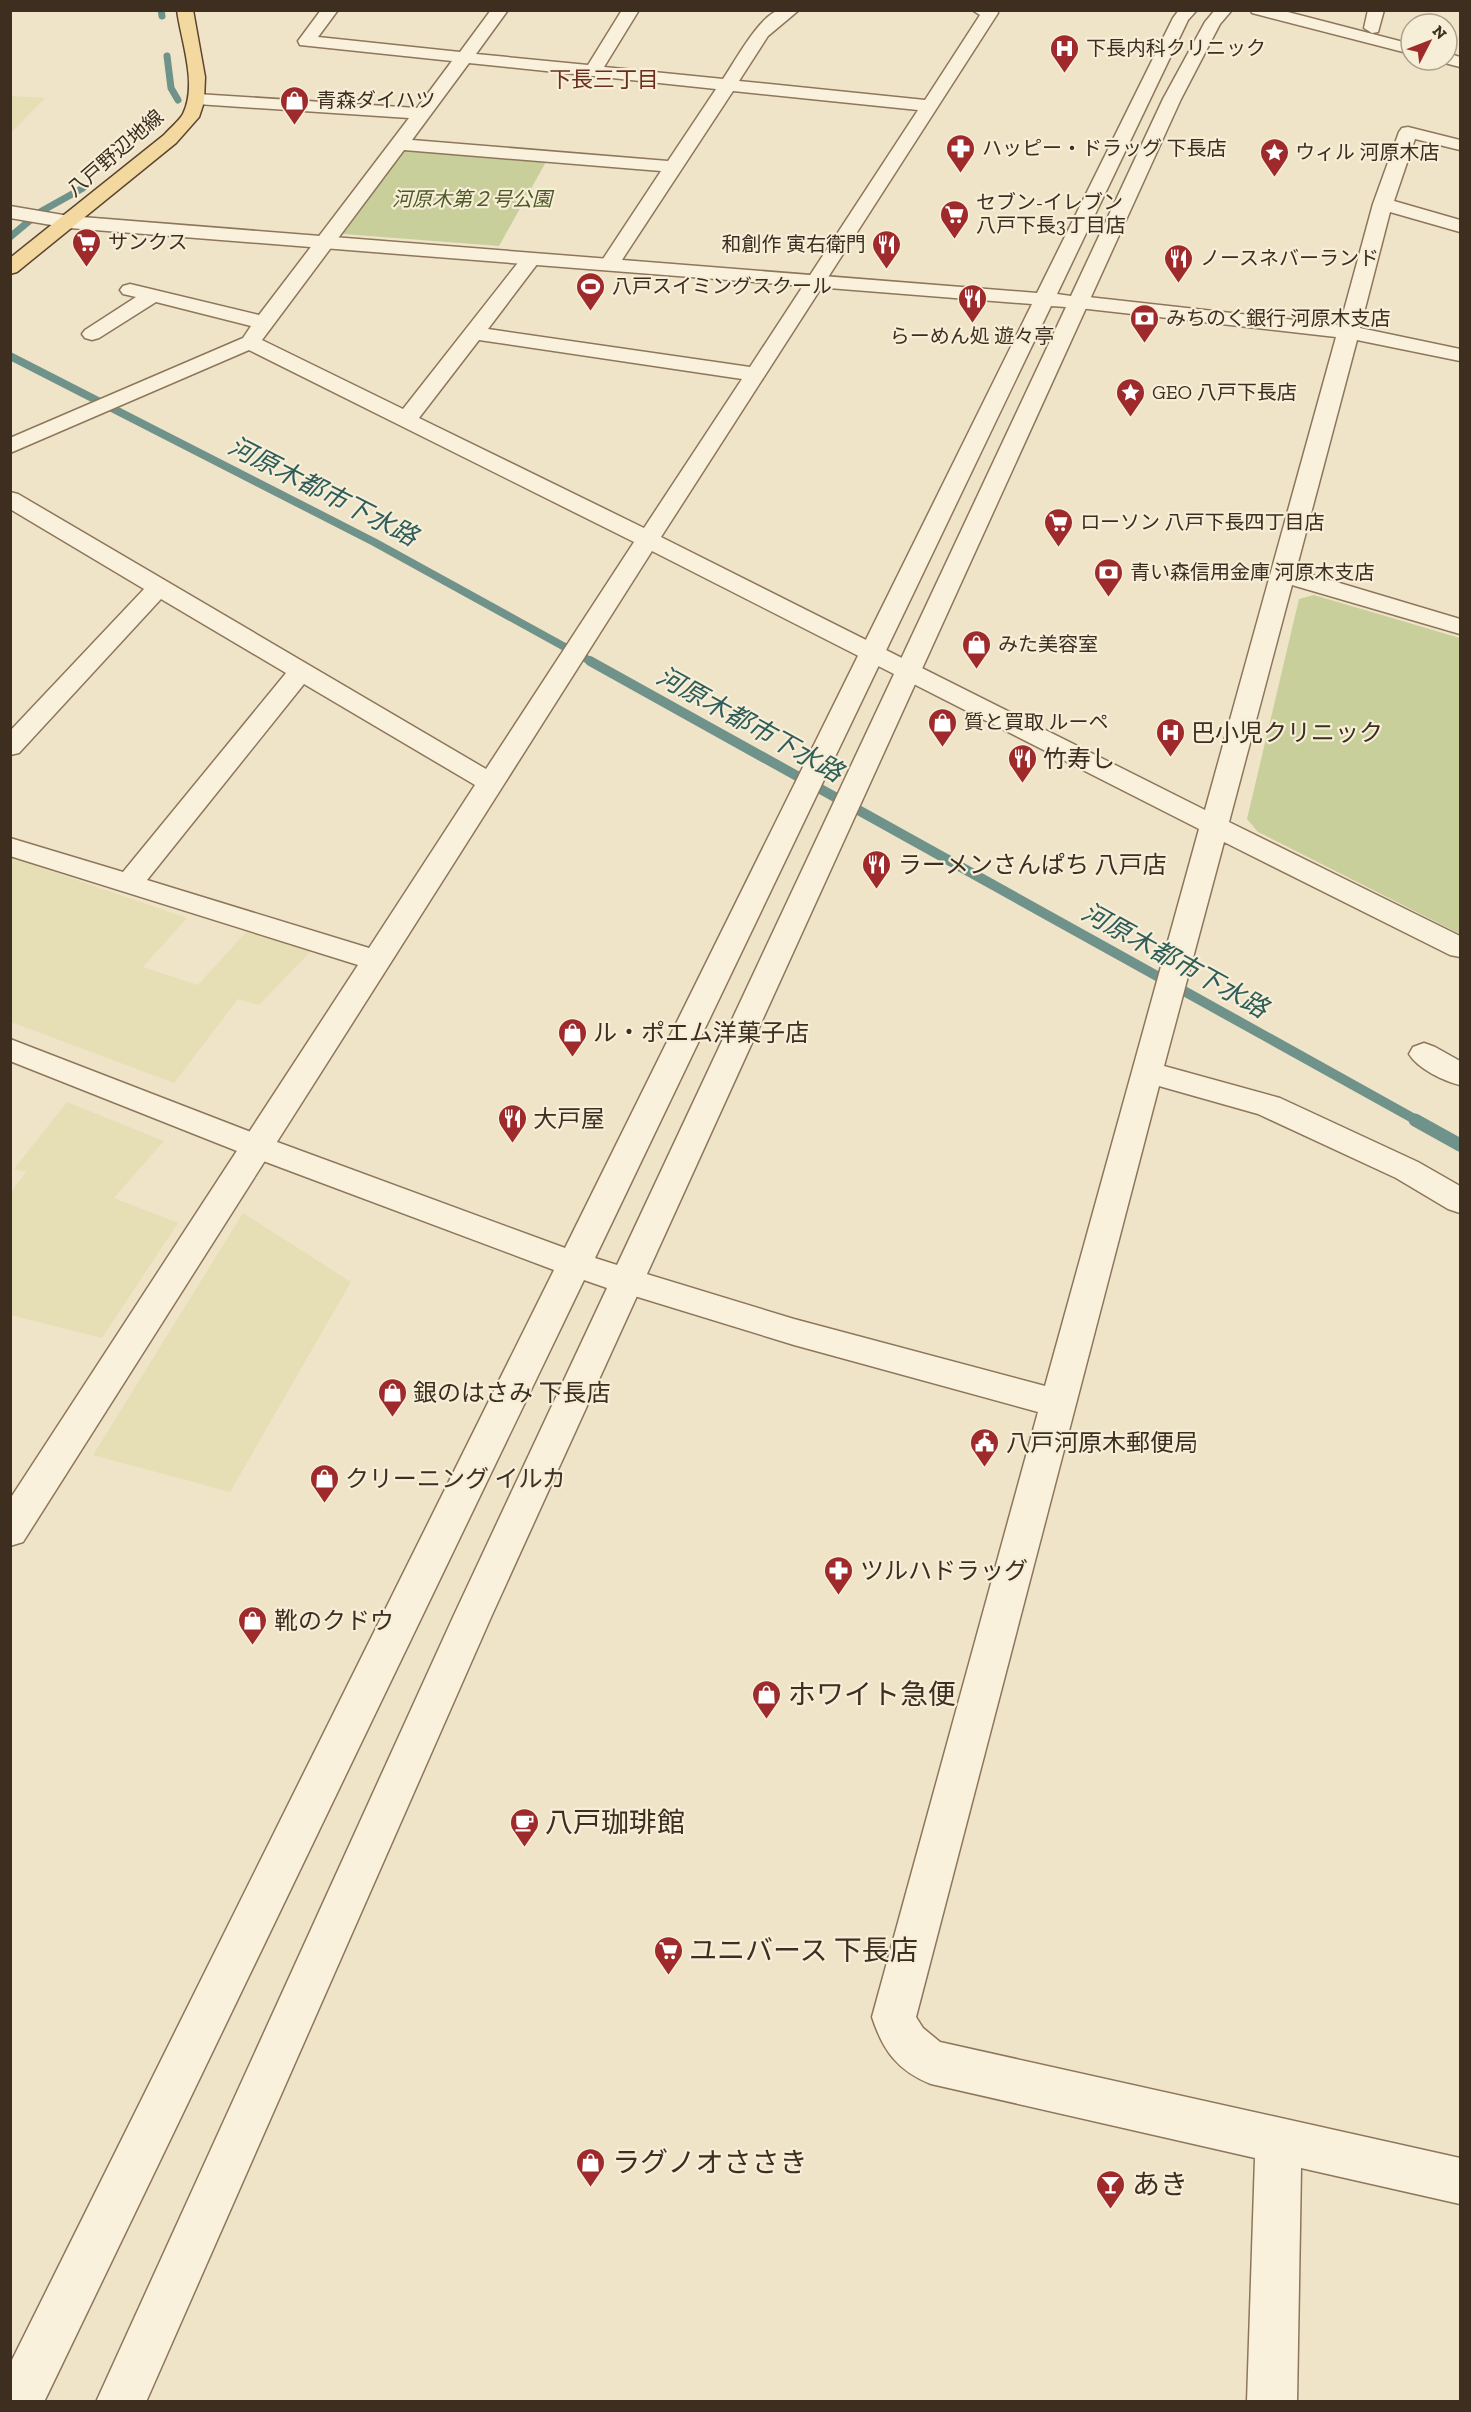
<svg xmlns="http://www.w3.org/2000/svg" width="1471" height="2412" font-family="'Zilla Slab','Noto Sans JP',serif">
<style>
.farmland{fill:#e6deb5}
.green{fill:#c9cf9b}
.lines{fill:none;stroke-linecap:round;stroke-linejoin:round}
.stream-far3{stroke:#6f938a;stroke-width:7}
.stream-far2{stroke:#6f938a;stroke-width:8}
.stream-far1{stroke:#6f938a;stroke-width:10}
.stream{stroke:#6f938a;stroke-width:13}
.minor-casing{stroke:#8d765c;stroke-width:3}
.tertiary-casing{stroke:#8d765c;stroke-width:3}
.primary-casing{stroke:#5b4430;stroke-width:3}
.minor{fill:#faf1dc;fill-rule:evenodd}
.tertiary{fill:#faf1dc;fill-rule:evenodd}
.primary{fill:#f3d9a0;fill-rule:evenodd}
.labels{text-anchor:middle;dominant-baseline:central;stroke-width:4.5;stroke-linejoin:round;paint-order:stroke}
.far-poi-label{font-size:20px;fill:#3d2e20;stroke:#f7eed8;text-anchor:start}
.far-street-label{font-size:20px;fill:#3d2e20;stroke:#f7eed8}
.far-park-label{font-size:20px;font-style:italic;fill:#4d5a26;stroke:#f7eed8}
.far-neighbourhood-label{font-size:22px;fill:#6b2e1e;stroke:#f7eed8}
.poi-label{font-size:24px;fill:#3d2e20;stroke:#f7eed8;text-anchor:start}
.water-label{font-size:26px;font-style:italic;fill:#2f5d5a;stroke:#f7eed8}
.near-poi-label{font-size:28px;fill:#3d2e20;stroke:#f7eed8;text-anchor:start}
</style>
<rect width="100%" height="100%" fill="#f0e4c8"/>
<path class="farmland" d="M11,96L45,98L11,133L10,96Z
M10,857L187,918L143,967L198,985L246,932L312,950L259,1005L238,999L174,1083L11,1022Z
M67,1102L164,1141L114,1198L178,1223L102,1338L11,1315V1192L26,1172L14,1169Z
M243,1213L351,1282L230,1492L93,1455Z"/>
<path class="green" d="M405,149L547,160L499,246L343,234Z
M1314,595L1460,638V934L1258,832L1247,819L1299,599Z"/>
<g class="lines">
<path class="stream-far3" d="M161,10L162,16
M167,56L171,88L178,100
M10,237L40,212L83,188"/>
<path class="stream-far2" d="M10,356L374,542L592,662"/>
<path class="stream-far1" d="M590,661L1418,1121"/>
<path class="stream" d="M1415,1120L1460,1145"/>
<defs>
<path id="minor" d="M321,10H338L318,37L460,52L491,10H508L476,54L588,65L622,10H639L604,67L723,79C734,63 760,14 780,10C786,9 793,10 799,10L768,36L739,81L925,100L980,15L972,10H997L998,13L661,537L1205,810L1336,337L1079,308L1072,306L1069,302L1072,298L1079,296L1340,325L1373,204L1399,132L1402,128L1408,127L1460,140V150L1415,139L1394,201L1460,220V232L1390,212L1360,328L1460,349V361L1357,340L1296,570L1460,619V634L1292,585L1229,822L1460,936V957L1450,955L1224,842L1164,1066L1280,1098L1418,1162L1460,1186V1213L1448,1209L1396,1178L1258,1114L1159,1086L916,2017L923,2028L940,2042L1460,2158V2204L1301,2168L1297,2402H1247L1255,2158L931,2084C898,2071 883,2051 872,2017L1038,1412L794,1345L615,1290L610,1281L615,1272L627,1268L794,1319L1045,1386L1199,829L652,551L23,1542L10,1546V1499L358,965L10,856V838L123,872L286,673L161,599L19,753L10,755V731L144,589L10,509V492L18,494L486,769L634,542L249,350L10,453V438L243,338L251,326L156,302L99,338L92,340L85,338L82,334L85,330L136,297L123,294L120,290L123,286L130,284L259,315L409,118L197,104L191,103L188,99L191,95L197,94L417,108L452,61L300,45L298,41ZM469,63L716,89L668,161L412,140ZM733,91L918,110L750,367L488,329L541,259L538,255H524L403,409L262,340L404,150L661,171L599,265L602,269H616ZM479,340L742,379L644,528L419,418ZM304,684L475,785L369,948L147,880Z
M1368,10H1384L1378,32L1372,33L1364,28Z
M10,206L69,216L76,218L79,222L76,226L69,228L10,218Z
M1424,1043L1435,1047L1460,1061V1085C1444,1081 1418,1069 1409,1054L1413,1047Z"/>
<path id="tertiary" d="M1179,10H1197L1188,20L1057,294L1071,296L1163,99L1205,22L1215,10H1232L1220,24L1181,99L492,1615L146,2402H96L454,1615L607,1288L584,1280L44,2402H10V2364L554,1270L247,1155L10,1061V1039L269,1139L565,1248L1032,304L69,228L62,226L59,222L62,218L69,216L1037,293L1173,18ZM1051,306L1066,307L617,1265L595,1258Z
M1250,10H1280L1411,44V54L1252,13Z
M1447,53L1460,57V67L1441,62L1440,60H1447Z"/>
<path id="primary" d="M177,10H193L205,77L204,102L199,117L176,143L17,272L10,274V258L164,135C170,128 178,122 183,114C198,84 181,41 177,10Z"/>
</defs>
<use href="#minor" class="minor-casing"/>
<use href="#tertiary" class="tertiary-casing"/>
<use href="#primary" class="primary-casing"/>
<use href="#minor" class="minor"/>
<use href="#tertiary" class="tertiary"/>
<use href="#primary" class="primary"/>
</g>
<defs>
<symbol id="hospital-pin" viewBox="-11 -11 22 30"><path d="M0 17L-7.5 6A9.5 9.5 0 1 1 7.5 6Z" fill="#9e2a2b" stroke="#f7eed8"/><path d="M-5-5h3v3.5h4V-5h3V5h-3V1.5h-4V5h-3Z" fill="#fff"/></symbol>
<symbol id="shop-pin" viewBox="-11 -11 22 30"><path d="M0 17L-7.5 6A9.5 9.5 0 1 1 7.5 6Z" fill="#9e2a2b" stroke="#f7eed8"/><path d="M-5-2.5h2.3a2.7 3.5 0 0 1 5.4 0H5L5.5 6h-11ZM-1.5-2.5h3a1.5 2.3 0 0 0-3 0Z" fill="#fff"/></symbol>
<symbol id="pharmacy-pin" viewBox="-11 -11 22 30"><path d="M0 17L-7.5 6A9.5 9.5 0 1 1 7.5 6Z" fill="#9e2a2b" stroke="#f7eed8"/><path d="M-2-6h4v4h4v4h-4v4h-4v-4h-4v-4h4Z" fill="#fff"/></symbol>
<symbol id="sight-pin" viewBox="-11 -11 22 30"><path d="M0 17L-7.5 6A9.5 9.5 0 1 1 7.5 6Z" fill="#9e2a2b" stroke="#f7eed8"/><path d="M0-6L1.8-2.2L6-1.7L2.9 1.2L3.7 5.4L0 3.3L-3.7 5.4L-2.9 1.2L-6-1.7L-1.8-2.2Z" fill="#fff"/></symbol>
<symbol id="supermarket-pin" viewBox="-11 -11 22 30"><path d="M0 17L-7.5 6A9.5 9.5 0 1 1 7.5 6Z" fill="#9e2a2b" stroke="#f7eed8"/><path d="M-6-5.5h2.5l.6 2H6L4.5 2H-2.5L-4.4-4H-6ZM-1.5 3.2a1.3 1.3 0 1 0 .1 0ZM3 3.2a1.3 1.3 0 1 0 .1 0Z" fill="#fff"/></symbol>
<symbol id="restaurant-pin" viewBox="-11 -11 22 30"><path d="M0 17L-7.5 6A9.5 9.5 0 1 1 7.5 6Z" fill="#9e2a2b" stroke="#f7eed8"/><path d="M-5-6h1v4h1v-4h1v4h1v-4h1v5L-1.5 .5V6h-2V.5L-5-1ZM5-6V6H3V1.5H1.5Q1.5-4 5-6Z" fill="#fff"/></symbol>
<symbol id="stadium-pin" viewBox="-11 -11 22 30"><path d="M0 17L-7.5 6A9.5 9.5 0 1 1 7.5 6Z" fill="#9e2a2b" stroke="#f7eed8"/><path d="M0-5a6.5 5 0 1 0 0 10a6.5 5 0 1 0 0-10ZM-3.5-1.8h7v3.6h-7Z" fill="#fff"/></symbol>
<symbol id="bank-pin" viewBox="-11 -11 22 30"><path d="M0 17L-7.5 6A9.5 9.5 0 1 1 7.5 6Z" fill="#9e2a2b" stroke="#f7eed8"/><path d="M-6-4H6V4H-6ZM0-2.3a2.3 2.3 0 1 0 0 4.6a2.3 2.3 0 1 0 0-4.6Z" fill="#fff"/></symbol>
<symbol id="civic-pin" viewBox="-11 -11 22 30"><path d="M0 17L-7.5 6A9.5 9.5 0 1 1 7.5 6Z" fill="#9e2a2b" stroke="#f7eed8"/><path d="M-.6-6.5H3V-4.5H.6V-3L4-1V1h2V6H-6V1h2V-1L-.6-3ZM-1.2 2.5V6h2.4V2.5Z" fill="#fff"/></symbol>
<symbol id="cafe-pin" viewBox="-11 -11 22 30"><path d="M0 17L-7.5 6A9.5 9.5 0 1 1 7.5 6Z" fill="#9e2a2b" stroke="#f7eed8"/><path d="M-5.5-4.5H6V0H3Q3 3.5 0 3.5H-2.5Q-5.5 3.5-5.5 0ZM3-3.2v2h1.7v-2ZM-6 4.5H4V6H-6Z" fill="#fff"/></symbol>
<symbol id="bar-pin" viewBox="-11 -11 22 30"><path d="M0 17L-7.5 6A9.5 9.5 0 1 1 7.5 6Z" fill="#9e2a2b" stroke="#f7eed8"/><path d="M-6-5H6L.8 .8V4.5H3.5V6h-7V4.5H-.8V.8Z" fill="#fff"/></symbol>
</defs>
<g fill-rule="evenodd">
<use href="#hospital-pin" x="1048" y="32" width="33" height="45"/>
<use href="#shop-pin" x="278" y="84" width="33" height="45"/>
<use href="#pharmacy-pin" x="944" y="132" width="33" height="45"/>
<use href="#sight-pin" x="1258" y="136" width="33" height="45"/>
<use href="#supermarket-pin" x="938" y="198" width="33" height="45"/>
<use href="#supermarket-pin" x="70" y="226" width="33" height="45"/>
<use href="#restaurant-pin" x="870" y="228" width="33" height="45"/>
<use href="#restaurant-pin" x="1162" y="242" width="33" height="45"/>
<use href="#stadium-pin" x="574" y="270" width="33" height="45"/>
<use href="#restaurant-pin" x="956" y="282" width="33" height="45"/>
<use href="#bank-pin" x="1128" y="302" width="33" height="45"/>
<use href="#sight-pin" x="1114" y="376" width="33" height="45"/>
<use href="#supermarket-pin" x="1042" y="506" width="33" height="45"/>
<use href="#bank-pin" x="1092" y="556" width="33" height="45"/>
<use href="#shop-pin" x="960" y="628" width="33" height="45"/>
<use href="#shop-pin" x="926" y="706" width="33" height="45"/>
<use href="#hospital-pin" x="1154" y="716" width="33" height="45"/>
<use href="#restaurant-pin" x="1006" y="742" width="33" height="45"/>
<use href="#restaurant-pin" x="860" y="848" width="33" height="45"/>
<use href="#shop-pin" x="556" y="1016" width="33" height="45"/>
<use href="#restaurant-pin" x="496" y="1102" width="33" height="45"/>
<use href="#shop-pin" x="376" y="1376" width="33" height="45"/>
<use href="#civic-pin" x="968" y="1426" width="33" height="45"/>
<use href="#shop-pin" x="308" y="1462" width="33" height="45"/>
<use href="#pharmacy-pin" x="822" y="1554" width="33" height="45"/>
<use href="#shop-pin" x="236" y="1604" width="33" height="45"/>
<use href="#shop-pin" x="750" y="1678" width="33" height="45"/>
<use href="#cafe-pin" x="508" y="1806" width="33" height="45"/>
<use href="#supermarket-pin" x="652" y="1934" width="33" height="45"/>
<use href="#shop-pin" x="574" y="2146" width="33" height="45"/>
<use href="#bar-pin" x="1094" y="2168" width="33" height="45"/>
</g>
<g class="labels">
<g class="far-poi-label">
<text x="1086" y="48">下長内科クリニック</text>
<text x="316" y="100">青森ダイハツ</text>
<text x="982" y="148">ハッピー・ドラッグ 下長店</text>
<text x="1295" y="152">ウィル 河原木店</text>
<text x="976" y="202">セブン-イレブン<tspan x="976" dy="23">八戸下長3丁目店</tspan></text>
<text x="108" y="242">サンクス</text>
<text x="866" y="244" text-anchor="end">和創作 寅右衛門</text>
<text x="1200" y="258">ノースネバーランド</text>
<text x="612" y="286">八戸スイミングスクール</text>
<text x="1166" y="318">みちのく銀行 河原木支店</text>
<text x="972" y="336" text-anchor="middle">らーめん処 遊々亭</text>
<text x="1152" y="392">GEO 八戸下長店</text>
<text x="1080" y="522">ローソン 八戸下長四丁目店</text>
<text x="1130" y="572">青い森信用金庫 河原木支店</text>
<text x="998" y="644">みた美容室</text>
<text x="964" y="722">質と買取 ルーペ</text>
</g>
<g class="far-street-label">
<text transform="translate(115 153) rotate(-41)">八戸野辺地線</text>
</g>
<g class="far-park-label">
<text x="472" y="199">河原木第２号公園</text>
</g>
<g class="far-neighbourhood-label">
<text x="604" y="79">下長三丁目</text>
</g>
<g class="poi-label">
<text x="1191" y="732">巴小児クリニック</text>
<text x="1043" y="758">竹寿し</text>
<text x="898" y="864">ラーメンさんぱち 八戸店</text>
<text x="593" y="1032">ル・ポエム洋菓子店</text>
<text x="533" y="1118">大戸屋</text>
<text x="413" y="1392">銀のはさみ 下長店</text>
<text x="1006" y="1442">八戸河原木郵便局</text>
<text x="345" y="1478">クリーニング イルカ</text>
<text x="860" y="1570">ツルハドラッグ</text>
<text x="274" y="1620">靴のクドウ</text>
</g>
<g class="water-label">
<text transform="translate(323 491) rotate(27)">河原木都市下水路</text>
<text transform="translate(750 724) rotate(29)">河原木都市下水路</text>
<text transform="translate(1175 960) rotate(29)">河原木都市下水路</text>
</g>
<g class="near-poi-label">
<text x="788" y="1694">ホワイト急便</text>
<text x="545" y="1822">八戸珈琲館</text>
<text x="689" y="1950">ユニバース 下長店</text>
<text x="612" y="2162">ラグノオささき</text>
<text x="1132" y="2184">あき</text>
</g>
</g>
<rect width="1471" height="2412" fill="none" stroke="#3d2e20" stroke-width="24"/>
<g transform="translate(1429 42) rotate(48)"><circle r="28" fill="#f7eed8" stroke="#ada18e" stroke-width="1.5"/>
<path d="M0-4.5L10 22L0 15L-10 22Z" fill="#9e2a2b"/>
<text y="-9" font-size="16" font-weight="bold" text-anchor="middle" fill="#3d2e20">N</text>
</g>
</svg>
